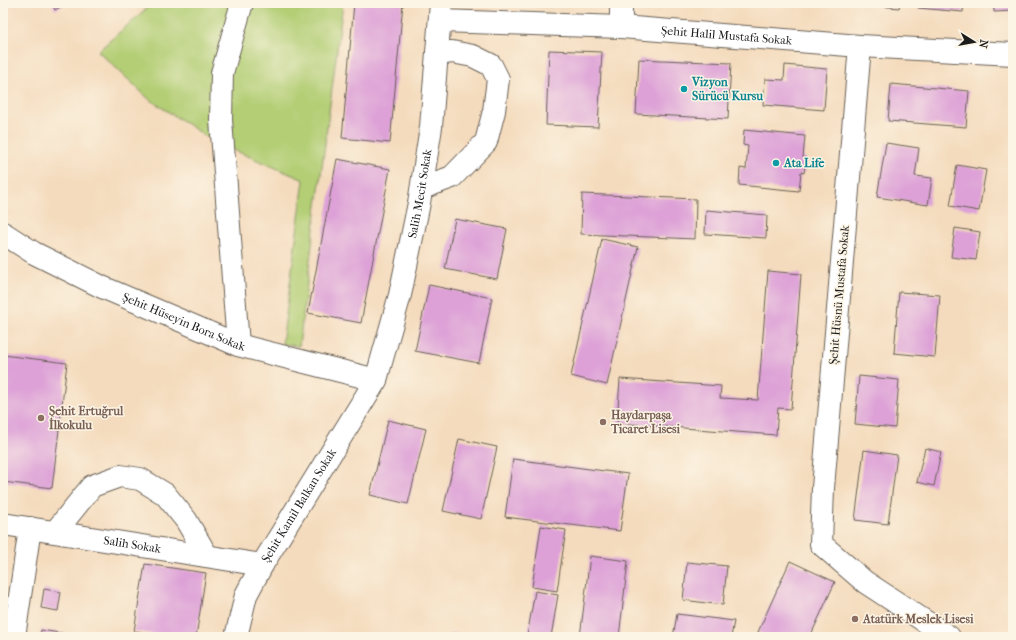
<svg xmlns="http://www.w3.org/2000/svg" width="1016" height="640" font-family="'IM FELL French Canon',serif">
<style>
.green{fill:#b3ce75;stroke:#687548}
.building{fill:#dda1d7}
.lines{fill:none;stroke-linecap:round;stroke-linejoin:round}
.minor-casing{stroke:#685f54;stroke-width:24}
.minor{stroke:#fff;stroke-width:22}
.culture-dot{fill:#0f9aa8;stroke:#fcf5e5;stroke-width:1.5}
.education-dot{fill:#8d6e63;stroke:#fcf5e5;stroke-width:1.5}
.labels{text-anchor:middle;dominant-baseline:central;stroke-width:3;stroke-linejoin:round;paint-order:stroke}
.street-label{font-size:12px;fill:#1c1c1c;stroke:#fcf5e5}
.culture-label{font-size:12px;font-weight:bold;fill:#0d838f;stroke:#fcf5e5;text-anchor:start}
.education-label{font-size:12px;font-weight:bold;fill:#785e54;stroke:#fcf5e5;text-anchor:start}
</style>
<rect width="100%" height="100%" fill="#fcf5e5"/>
<filter id="ink" filterUnits="userSpaceOnUse"><feTurbulence type="fractalNoise" baseFrequency=".025" numOctaves="2"/><feDisplacementMap in="SourceGraphic" scale="8" xChannelSelector="R" yChannelSelector="G"/><feConvolveMatrix kernelMatrix="1 2 1 2 8 2 1 2 1" color-interpolation-filters="sRGB"/></filter>
<filter id="wash" filterUnits="userSpaceOnUse"><feTurbulence type="fractalNoise" baseFrequency=".012" numOctaves="4" result="noise"/><feDisplacementMap in="SourceGraphic" scale="16" xChannelSelector="R" yChannelSelector="G"/><feGaussianBlur stdDeviation="0.9" result="paint"/><feColorMatrix in="noise" values="0 0 0 0 0 0 0 0 0 0 0 0 0 0 0 0 0 1.4 0 .05"/><feComposite in="paint" operator="in"/></filter>
<g filter="url(#wash)">
<rect width="100%" height="100%" fill="#f4dbbd"/>
<path class="green" d="M153,3H343L299,346L282,344L304,180L215,142L150,100L98,51Z"/>
<g id="blocks">
<path class="building" d="M52,3H67L55,10Z
M354,3H403L390,143L342,138Z
M861,3H900L899,8L861,4Z
M918,3H964L963,12L918,8Z
M994,3H1013V11L994,12Z
M549,50L602,52L598,127L546,125Z
M639,59L731,63L728,119L636,114Z
M785,65L827,69L824,110L763,105L765,79L784,80Z
M891,84L969,91L966,127L888,121Z
M744,130L805,136L803,158H806L804,173L801,172L799,191L739,185L740,168L746,169L748,146L743,145Z
M886,143L919,148L915,176L932,178L928,205L877,197Z
M337,159L390,169L361,323L308,313Z
M957,165L986,170L979,211L950,206Z
M582,194L696,199L695,239L581,234Z
M706,210L767,215L766,238L705,234Z
M455,219L507,229L497,279L445,269Z
M955,228L980,232L976,260L951,257Z
M602,239L638,247L607,385L571,376Z
M768,271L801,274L791,409L778,408L776,435L617,423L620,379L721,386L720,398L758,400Z
M429,285L492,298L479,363L415,351Z
M899,292L940,295L935,357L894,353Z
M3,355L67,363L52,488L3,482Z
M859,376L899,380L895,428L855,424Z
M388,420L426,429L408,504L370,495Z
M459,439L497,447L481,519L443,511Z
M925,448L941,452L934,486L917,482Z
M864,450L897,455L888,524L855,520Z
M513,459L628,474L620,531L505,517Z
M541,526L566,530L557,591L532,587Z
M590,556L628,561L619,637H580Z
M790,561L835,582L810,637H769L758,632Z
M687,562L727,566L723,605L683,600Z
M145,564L206,573L196,637H172L134,631Z
M44,589L61,592L58,611L41,608Z
M535,591L558,595L551,637L527,636Z
M677,614L734,621L731,637H673Z
M41,630L79,636V637H40Z
M452,633L474,636V637H452Z"/>
</g>
</g>
<g filter="url(#ink)">
<use href="#blocks" fill-opacity="0" stroke="#685f54" stroke-width="1"/>
<g class="lines">
<defs>
<g id="minor">
<path id="s1" d="M440,21L621,27L860,46L1013,54"/>
<path d="M621,27V3"/>
<path d="M860,46L823,488L821,544L865,582L949,637"/>
<path d="M422,188L452,177L486,142L494,111L498,79L491,65L473,56L452,52L437,54"/>
<path id="s2" d="M3,233L34,253L102,287L238,345L376,380"/>
<path d="M238,345L221,120L222,73L242,3"/>
<path id="s3" d="M3,524L262,565"/>
<path d="M55,532L92,486L120,476L140,479L165,494L186,520L207,556"/>
<path d="M14,637L30,528"/>
<path id="s4" d="M236,637L246,595L262,565L376,380L400,295L419,203L431,127L441,3"/>
</g>
</defs>
<use href="#minor" class="minor-casing"/>
<use href="#minor" class="minor"/>
</g>
</g>
<g class="culture-dot">
<circle cx="684" cy="89" r="4"/>
<circle cx="776" cy="163" r="4"/>
</g>
<g class="education-dot">
<circle cx="41" cy="418" r="4"/>
<circle cx="603" cy="422" r="4"/>
<circle cx="855" cy="619" r="4"/>
</g>
<g class="labels">
<g class="street-label">
<text stroke="none"><textPath href="#s1" startOffset="287">Şehit Halil Mustafa Sokak</textPath></text>
<text stroke="none"><textPath href="#s4" startOffset="486">Salih Mecit Sokak</textPath></text>
<text transform="translate(839 295) rotate(-85)">Şehit Hüsnü Mustafa Sokak</text>
<text stroke="none"><textPath href="#s2" startOffset="202">Şehit Hüseyin Bora Sokak</textPath></text>
<text stroke="none"><textPath href="#s4" startOffset="147">Şehit Kamil Balkan Sokak</textPath></text>
<text stroke="none"><textPath href="#s3" startOffset="131">Salih Sokak</textPath></text>
</g>
<g class="culture-label">
<text x="692" y="82">Vizyon<tspan x="692" dy="14">Sürücü Kursu</tspan></text>
<text x="784" y="163">Ata Life</text>
</g>
<g class="education-label">
<text x="49" y="411">Şehit Ertuğrul<tspan x="49" dy="14">İlkokulu</tspan></text>
<text x="611" y="415">Haydarpaşa<tspan x="611" dy="14">Ticaret Lisesi</tspan></text>
<text x="863" y="619">Atatürk Meslek Lisesi</text>
</g>
</g>
<rect width="1016" height="640" fill="none" stroke="#fcf5e5" stroke-width="16"/>
<g transform="translate(974 42) rotate(101)" stroke="#fcf5e5" stroke-width="3" paint-order="stroke">
<path d="M0-3L7 15L0 10L-7 15Z" fill="#1c1c1c"/>
<text y="-6" font-size="11" font-weight="bold" text-anchor="middle" fill="#1c1c1c">N</text>
</g>
</svg>
